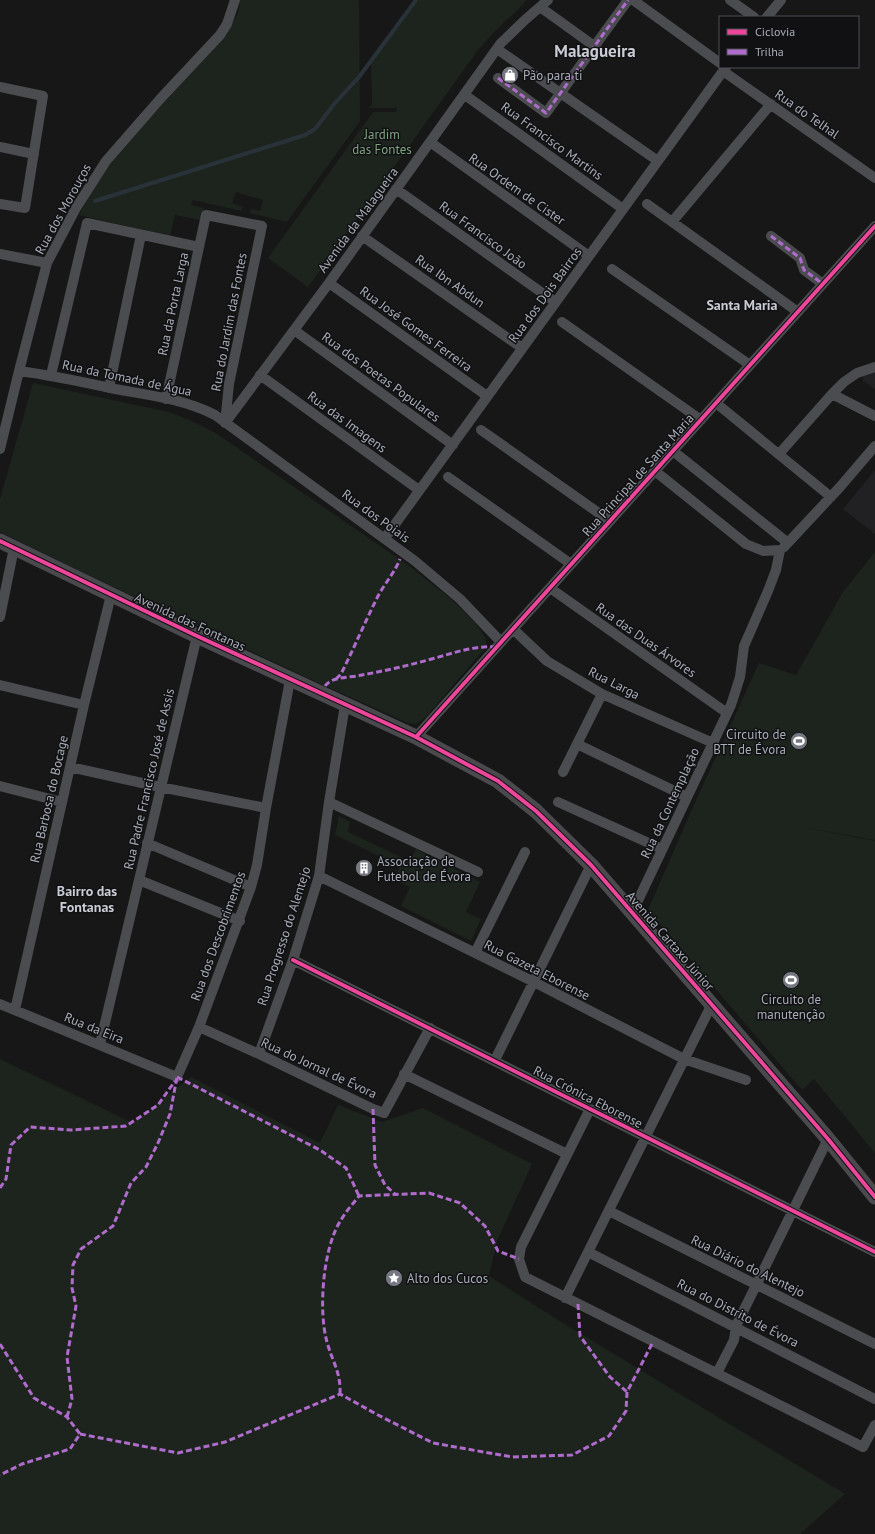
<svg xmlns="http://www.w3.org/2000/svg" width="875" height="1534" font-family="'PT Sans',sans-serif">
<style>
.built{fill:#212123}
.green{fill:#1d241e}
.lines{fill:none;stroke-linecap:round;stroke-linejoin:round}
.stream{stroke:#2a3239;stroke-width:4}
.street{stroke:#4b4c50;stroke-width:10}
.secondary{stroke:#4a4a4e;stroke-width:15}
.quiet{stroke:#b06ccc;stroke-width:3;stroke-dasharray:6 3;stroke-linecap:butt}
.cycleway-casing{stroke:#111113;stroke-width:6}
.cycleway{stroke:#ed469a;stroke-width:4}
.labels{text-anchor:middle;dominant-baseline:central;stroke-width:3;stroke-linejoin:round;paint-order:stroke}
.poi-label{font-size:13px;fill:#a8adb8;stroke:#111113;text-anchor:start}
.street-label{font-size:13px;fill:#a8adb8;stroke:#111113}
.park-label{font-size:13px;fill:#7fa381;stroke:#111113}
.neighbourhood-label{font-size:14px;font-weight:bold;fill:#c9ccd4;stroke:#111113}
.district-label{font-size:17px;font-weight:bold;fill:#c9ccd4;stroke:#111113}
</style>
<rect width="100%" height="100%" fill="#171717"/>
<path class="built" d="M875,371V389L863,381V374Z
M875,470V534L843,509Z"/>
<path class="green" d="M240,0H359L360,121L287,222L250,213L251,209L260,211L263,200L236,192L232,203L243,207L241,211L193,200L191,205L204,208L200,220L175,215L170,236L79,215L94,188L117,154L226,35L238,13Z
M416,0H526L523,5L495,31L478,50L308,287L268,258L373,112H396L397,108H369L372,104L371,60Z
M33,383L169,412L187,419L214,432L408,565L450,598L475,623L485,637L487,646L426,717L416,724L408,723L310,679L84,573L0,532V499Z
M875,552V840L803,827L875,841V1153L814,1079L802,1090L648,910L693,807L759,663L796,675L843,592Z
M339,816L350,822L348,832L409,861L416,849L480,882L466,912L481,919L471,941L401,906L410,887L394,879L400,866L335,835Z
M0,1059L133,1123L191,1077L320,1143L338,1105L382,1122L423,1108L532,1164L497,1241L489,1276L558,1320L845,1494L800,1534H0Z"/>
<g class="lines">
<path class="stream" d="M95,201L305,135L315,129L335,103L359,77L416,0"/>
<path class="street" d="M633,0L720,63
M730,0L754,17
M540,7L597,48
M767,17L781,0
M497,49L658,161
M723,71L875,178
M498,78L546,113L628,0
M0,87L43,96L25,208L0,204
M465,95L623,209
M430,142L589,256
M0,147L34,154
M396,189L555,302
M647,204L798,312
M672,222L771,104
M362,236L522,348
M771,236L800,258L804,270L823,284
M0,254L47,263
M612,269L750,365
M329,283L487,396
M562,322L701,420
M294,330L453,445
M19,371C51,375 83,382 115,389C148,395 184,399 215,415L415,561L460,599L501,642
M51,375L87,223L199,247
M260,375L419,490
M109,388L141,235
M832,394L875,416
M166,399L206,215L262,226L229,384L225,423
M716,403L831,497
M225,423L329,283L501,43L526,19L548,0
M481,430L610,521
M0,449L19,371L47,263L76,208L106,161L161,98L220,35L227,24L235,0
M673,451L788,543
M779,454L832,394L844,382L857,373L875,367
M655,471L746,544L763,551L780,550
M448,477L571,564
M385,538L726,67
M784,547L840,487L875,446
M550,588L727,713
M0,617L14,548
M513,629L547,661L602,694L713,743
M0,685L84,705
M416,737L875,226
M577,744L687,797
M70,767L160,787L266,808
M563,772L602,694
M0,786L62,802
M329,802L478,872
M558,802L662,849
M147,843L251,887
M319,876L534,982L684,1059L746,1080
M139,880L240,921
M633,911L731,705L740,677L744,646L768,591L776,570L780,550
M475,953L525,852
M293,960L875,1252
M0,1004L177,1077L199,1027L251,887L257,865L266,808L290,680
M15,1010L84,705L111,595
M199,1027L259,1054L373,1109L384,1113L430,1028
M100,1044L197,636
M259,1054L293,960L319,876L329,802L345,705
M495,1060L591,865
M404,1074L567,1154
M590,1109L521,1247L519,1259L525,1277L863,1447L875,1425
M609,1211L875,1344
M588,1252L875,1399
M565,1298L712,1004
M717,1373L734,1340L736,1326L828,1139"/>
<path class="secondary" d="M0,541L197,636L416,737L498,781L536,811L591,865L828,1139L875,1197"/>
<path class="quiet" d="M498,78L546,113L628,0
M771,236L800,258L804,270L823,284
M336,679L341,674C354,648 365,622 378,596C385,583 395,572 400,559
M325,686C332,676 350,678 362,675C384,671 406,666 428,660C451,654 473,645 497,647
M177,1077L320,1150L346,1168L359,1196
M373,1109L375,1165L385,1185L395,1194
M0,1188L6,1179L11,1145L30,1127L71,1130L126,1126L158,1105L175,1081
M578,1304L580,1336L610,1377L627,1392
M0,1344L34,1398L67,1417L80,1434L70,1449L22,1464L0,1475
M340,1394C341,1372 332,1361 327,1342C318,1310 323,1247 341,1220C346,1211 353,1204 359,1196L429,1193L460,1203L485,1226L498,1251L519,1259
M67,1417L72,1399L67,1357L76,1306L72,1288L73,1265L81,1249L113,1226L131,1183L146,1167L158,1143L170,1114L177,1077
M80,1434L178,1453L225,1442L340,1394L378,1415L433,1443L512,1457L572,1455L609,1436L626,1411L627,1392L653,1342"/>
<defs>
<path id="cycleway" d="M0,541L197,636L416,737L498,781L536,811L591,865L828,1139L875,1197
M416,737L875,226
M293,960L875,1252"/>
</defs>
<use href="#cycleway" class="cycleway-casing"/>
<use href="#cycleway" class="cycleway"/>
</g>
<defs>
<symbol id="shop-disc" viewBox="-11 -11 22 22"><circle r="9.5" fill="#757880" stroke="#111113"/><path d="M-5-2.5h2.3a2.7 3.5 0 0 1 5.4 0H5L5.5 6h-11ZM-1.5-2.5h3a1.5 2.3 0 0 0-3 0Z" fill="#fff"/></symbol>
<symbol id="stadium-disc" viewBox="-11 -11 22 22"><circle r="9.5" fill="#757880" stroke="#111113"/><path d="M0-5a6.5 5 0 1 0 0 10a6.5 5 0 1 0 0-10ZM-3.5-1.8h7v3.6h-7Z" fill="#fff"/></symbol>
<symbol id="building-disc" viewBox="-11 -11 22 22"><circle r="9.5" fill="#757880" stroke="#111113"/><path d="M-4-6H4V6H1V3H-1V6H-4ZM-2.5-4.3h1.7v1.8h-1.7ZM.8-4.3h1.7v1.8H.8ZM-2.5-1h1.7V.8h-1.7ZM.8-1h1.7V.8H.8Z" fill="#fff"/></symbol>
<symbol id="sight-disc" viewBox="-11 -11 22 22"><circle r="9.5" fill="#757880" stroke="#111113"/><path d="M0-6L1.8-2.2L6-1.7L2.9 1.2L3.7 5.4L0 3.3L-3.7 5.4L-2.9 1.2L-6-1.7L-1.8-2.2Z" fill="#fff"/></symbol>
</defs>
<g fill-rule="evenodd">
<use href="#shop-disc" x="500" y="65" width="20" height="20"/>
<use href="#stadium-disc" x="789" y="731" width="20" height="20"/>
<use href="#building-disc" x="354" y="858" width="20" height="20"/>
<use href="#stadium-disc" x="781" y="970" width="20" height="20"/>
<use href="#sight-disc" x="384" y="1268" width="20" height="20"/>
</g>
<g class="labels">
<g class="poi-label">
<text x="523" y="75">Pão para ti</text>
<text x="786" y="734" text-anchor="end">Circuito de<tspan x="786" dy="15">BTT de Évora</tspan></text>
<text x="377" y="861">Associação de<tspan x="377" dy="15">Futebol de Évora</tspan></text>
<text x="791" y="999" text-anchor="middle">Circuito de<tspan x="791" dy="15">manutenção</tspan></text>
<text x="407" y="1278">Alto dos Cucos</text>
</g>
<g class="street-label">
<text transform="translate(807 114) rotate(35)">Rua do Telhal</text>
<text transform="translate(552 141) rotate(36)">Rua Francisco Martins</text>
<text transform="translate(517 189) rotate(35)">Rua Ordem de Cister</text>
<text transform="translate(63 209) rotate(-61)">Rua dos Morouços</text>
<text transform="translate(358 220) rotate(-54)">Avenida da Malagueira</text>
<text transform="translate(483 235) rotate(36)">Rua Francisco João</text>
<text transform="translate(450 281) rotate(35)">Rua Ibn Abdun</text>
<text transform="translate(545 295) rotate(-54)">Rua dos Dois Bairros</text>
<text transform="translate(173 304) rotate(-78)">Rua da Porta Larga</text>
<text transform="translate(229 322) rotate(-79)">Rua do Jardim das Fontes</text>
<text transform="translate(416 329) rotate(36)">Rua José Gomes Ferreira</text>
<text transform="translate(381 377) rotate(36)">Rua dos Poetas Populares</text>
<text transform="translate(127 378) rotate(12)">Rua da Tomada de Água</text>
<text transform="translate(347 422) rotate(36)">Rua das Imagens</text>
<text transform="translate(638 475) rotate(-48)">Rua Principal de Santa Maria</text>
<text transform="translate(376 516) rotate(36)">Rua dos Poiais</text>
<text transform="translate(190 622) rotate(25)">Avenida das Fontanas</text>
<text transform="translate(646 640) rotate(35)">Rua das Duas Árvores</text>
<text transform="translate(614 683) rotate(27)">Rua Larga</text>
<text transform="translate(149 779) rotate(-77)">Rua Padre Francisco José de Assis</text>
<text transform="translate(49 799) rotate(-77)">Rua Barbosa do Bocage</text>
<text transform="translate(670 803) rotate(-65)">Rua da Contemplação</text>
<text transform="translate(218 936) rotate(-70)">Rua dos Descobrimentos</text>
<text transform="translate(284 936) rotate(-72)">Rua Progresso do Alentejo</text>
<text transform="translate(670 941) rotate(49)">Avenida Cartaxo Júnior</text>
<text transform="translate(537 970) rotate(27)">Rua Gazeta Eborense</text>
<text transform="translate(94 1028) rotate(22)">Rua da Eira</text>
<text transform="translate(319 1068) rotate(25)">Rua do Jornal de Évora</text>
<text transform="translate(588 1097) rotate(27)">Rua Crónica Eborense</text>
<text transform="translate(748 1266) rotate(26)">Rua Diário do Alentejo</text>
<text transform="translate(738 1313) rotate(27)">Rua do Distrito de Évora</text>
</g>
<g class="park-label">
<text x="382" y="134">Jardim<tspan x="382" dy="15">das Fontes</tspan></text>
</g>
<g class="neighbourhood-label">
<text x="742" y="305">Santa Maria</text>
<text x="87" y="891">Bairro das<tspan x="87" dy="16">Fontanas</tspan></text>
</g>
<g class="district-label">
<text x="595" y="51">Malagueira</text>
</g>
</g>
<rect x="719" y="16" width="140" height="52" fill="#111113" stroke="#4d4f55"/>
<rect x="727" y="29" width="20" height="6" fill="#ed469a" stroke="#4d4f55"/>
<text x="755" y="36" font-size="12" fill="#a8adb8">Ciclovia</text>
<rect x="727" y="49" width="20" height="6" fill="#b06ccc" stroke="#4d4f55"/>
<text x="755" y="56" font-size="12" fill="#a8adb8">Trilha</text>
</svg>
